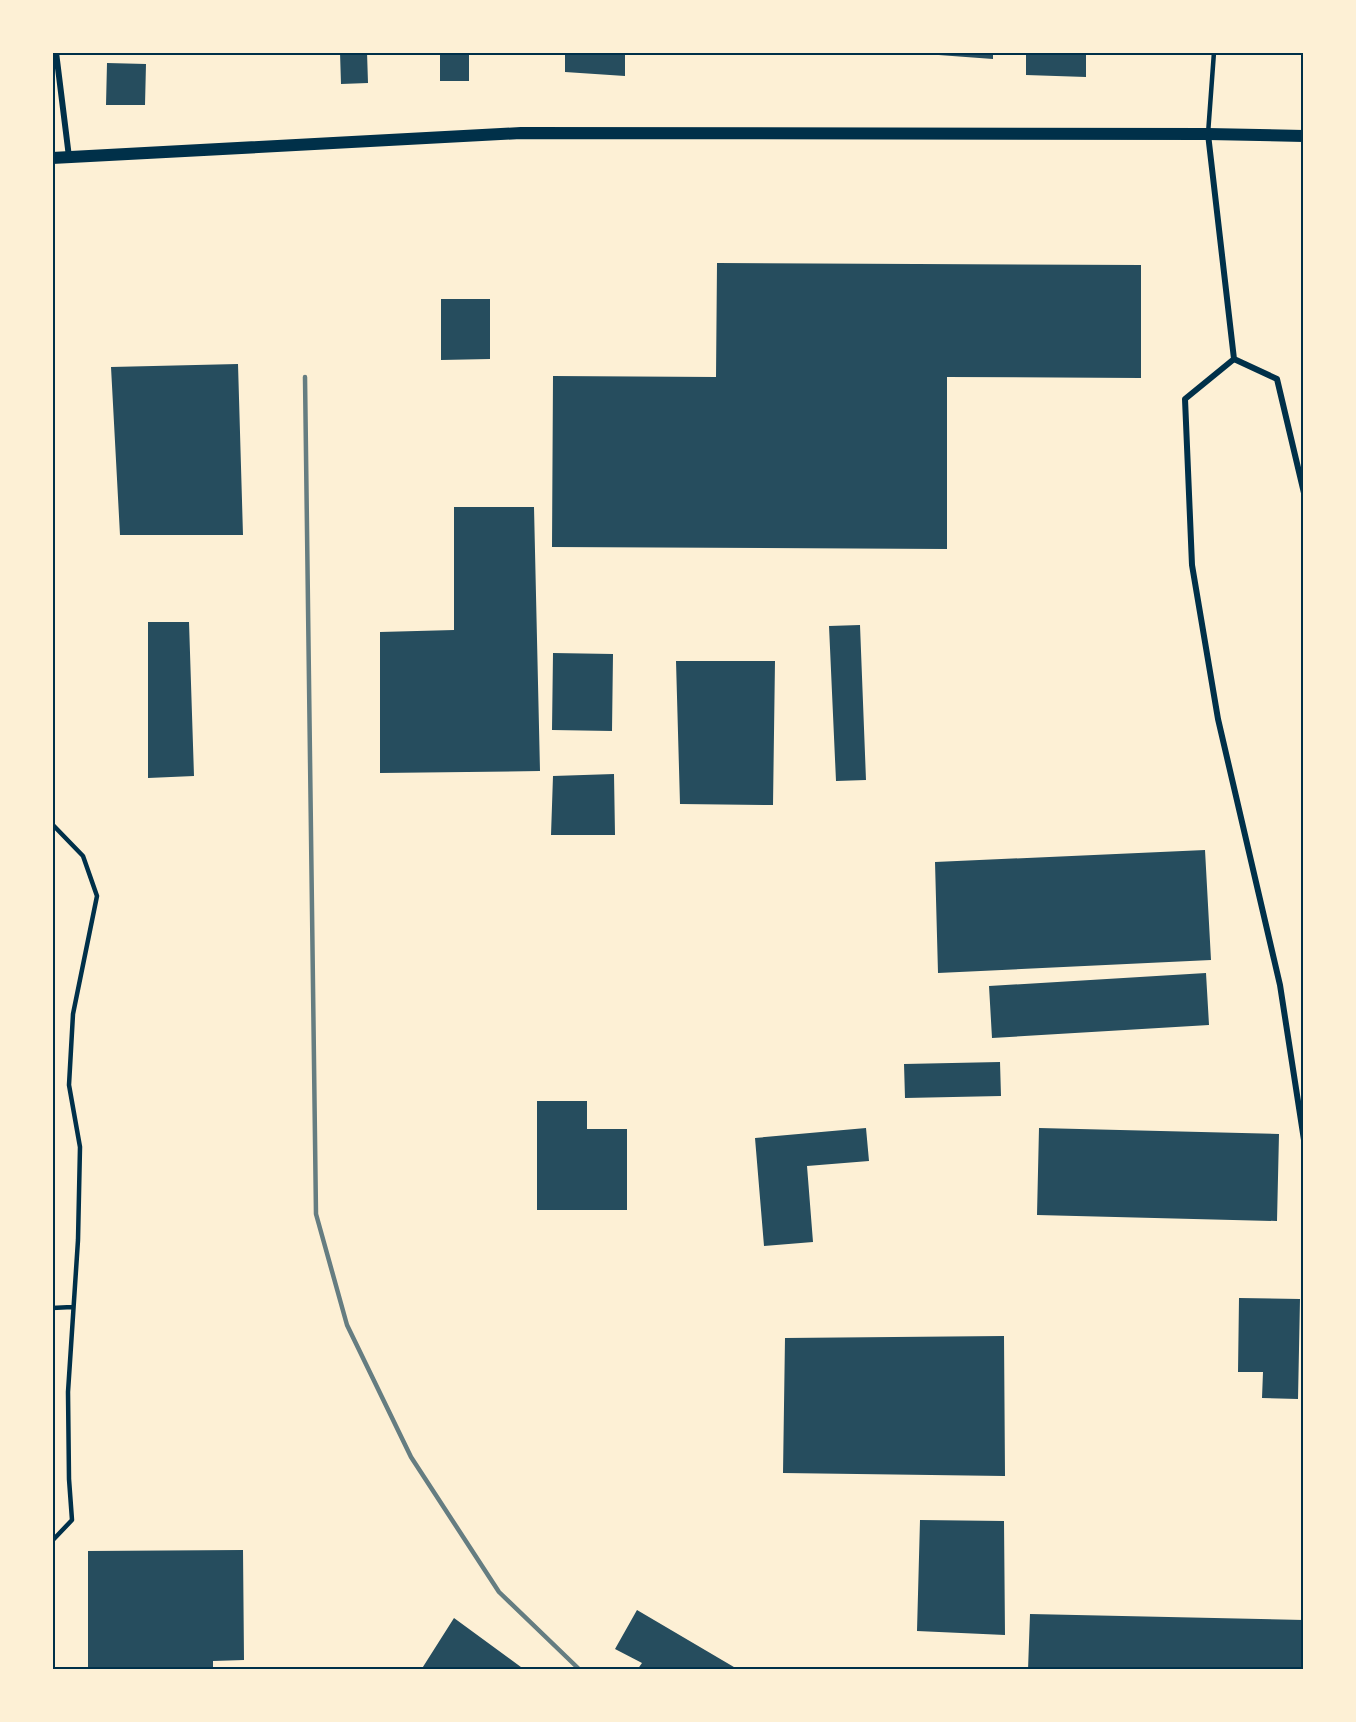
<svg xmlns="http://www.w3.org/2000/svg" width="1356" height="1722" font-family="'Golos Text',sans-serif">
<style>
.building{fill:#264d5e}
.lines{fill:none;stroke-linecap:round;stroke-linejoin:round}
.service{stroke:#003049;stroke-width:4.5}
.minor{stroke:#003049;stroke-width:6}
.secondary{stroke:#003049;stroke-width:12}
.rail{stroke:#657d81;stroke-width:4.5}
.neatline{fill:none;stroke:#003049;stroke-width:2}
</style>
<rect width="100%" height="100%" fill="#fdf0d5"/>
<path class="building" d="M340,52H367L368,83L341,84Z
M440,52H469V81H440Z
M565,52H625V76L565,72Z
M926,52H993V59L925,54Z
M1026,52H1086V77L1026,75Z
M107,63L146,64L145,105H106Z
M717,263L1141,265V378L947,377V549L552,547L553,376L716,377Z
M441,299H490V359L441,360Z
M238,364L243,535H120L111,367Z
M454,507H534L540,771L380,773V632L454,630Z
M148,622H189L194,776L148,778Z
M860,625L866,780L836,781L829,626Z
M553,653L613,654L612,731L552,730Z
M676,661H775L773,805L680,804Z
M614,774L615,835H551L553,776Z
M1205,850L1211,960L938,973L935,862Z
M1206,973L1209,1025L992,1038L989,986Z
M1000,1062L1001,1096L905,1098L904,1064Z
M537,1101H587V1129H627V1210H537Z
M866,1128L869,1161L807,1166L813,1242L764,1246L755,1138Z
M1039,1128L1279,1134L1277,1221L1037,1215Z
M1239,1298L1300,1299L1298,1399L1262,1398L1263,1372H1238Z
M1004,1336L1005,1476L783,1473L785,1338Z
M920,1520L1004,1521L1005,1635L917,1631Z
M243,1550L244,1660L213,1661V1670H88V1551Z
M637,1610L739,1670H637L642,1663L615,1649Z
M1030,1614L1304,1620V1670H1028Z
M454,1618L525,1670H421Z"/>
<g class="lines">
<path class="service" d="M1208,134L1214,52
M52,824L83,856L97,896L73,1014L69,1085L80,1147L78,1240L68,1392L69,1479L72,1520L52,1541
M52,1308L72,1307"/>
<path class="minor" d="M56,52L69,157
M1208,134L1234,359L1277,379L1304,493
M1234,359L1185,399L1192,565L1218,719L1280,985L1304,1140"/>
<path class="secondary" d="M52,158L521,133L1208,134L1304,136"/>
<path class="rail" d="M305,377L316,1214L347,1325L411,1457L499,1592L580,1670"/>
</g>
<rect width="1356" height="1722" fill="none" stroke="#fdf0d5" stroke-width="108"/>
<rect x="54" y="54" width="1248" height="1614" class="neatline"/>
</svg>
